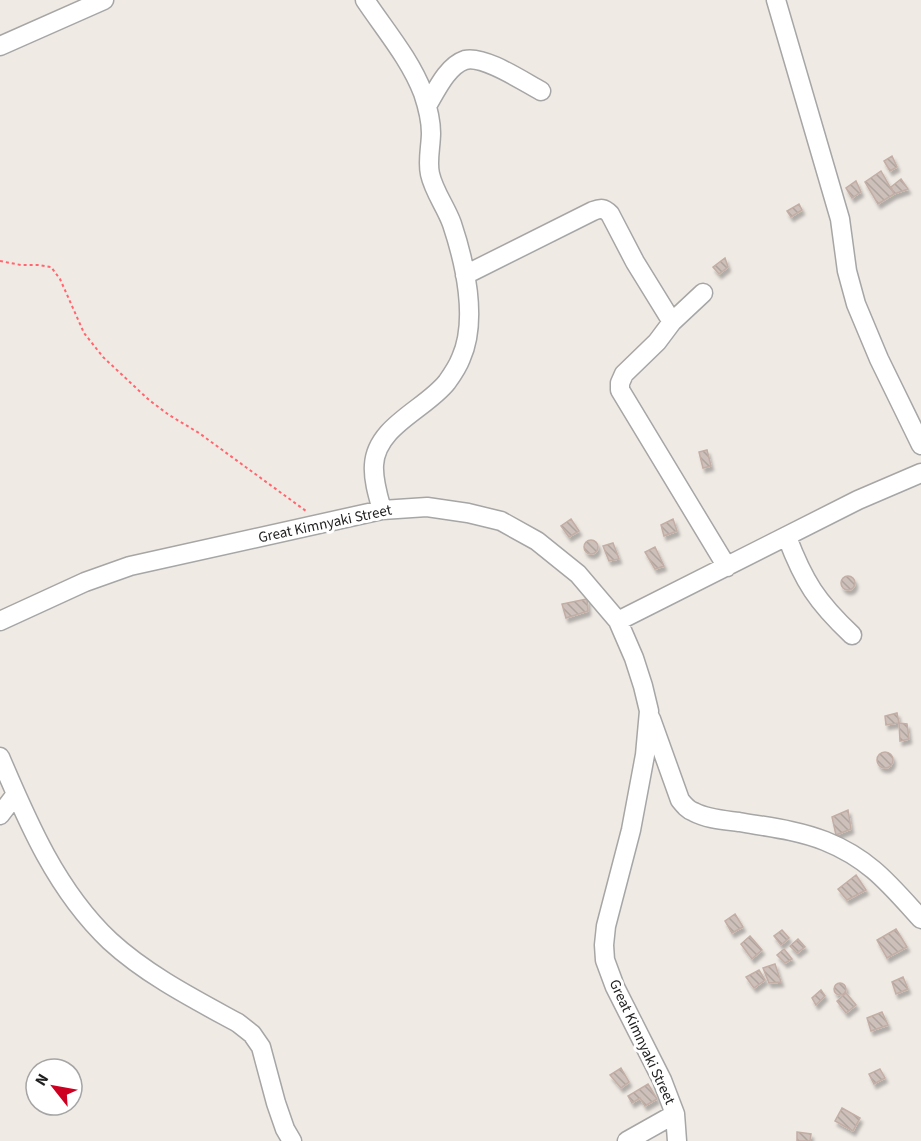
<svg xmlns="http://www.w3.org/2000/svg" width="921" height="1141" font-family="'Source Sans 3',sans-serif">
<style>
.building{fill:url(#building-back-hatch);stroke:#c3aea5;stroke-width:1.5;filter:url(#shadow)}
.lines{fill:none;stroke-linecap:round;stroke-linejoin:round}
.minor-casing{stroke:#a6a6a6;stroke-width:21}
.path{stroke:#ff666f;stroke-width:2;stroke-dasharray:3 3;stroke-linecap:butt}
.minor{stroke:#fff;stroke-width:18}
.labels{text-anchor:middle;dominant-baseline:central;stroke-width:6;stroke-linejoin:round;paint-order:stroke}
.street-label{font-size:15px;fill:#1f1f1f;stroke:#fff}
</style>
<defs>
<pattern id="building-back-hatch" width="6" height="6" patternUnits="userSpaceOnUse" patternTransform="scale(1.5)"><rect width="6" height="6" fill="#cdbfba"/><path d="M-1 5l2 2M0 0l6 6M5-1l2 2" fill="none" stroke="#b0a49f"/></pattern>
<filter id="shadow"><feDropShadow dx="2.5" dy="4.5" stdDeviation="1.5" flood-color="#0004"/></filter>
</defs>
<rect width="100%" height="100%" fill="#f0eae4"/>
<path class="building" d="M892,156L897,167L890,171L884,161Z
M881,171L894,194L878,204L865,182Z
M901,179L908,189L894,194L891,187Z
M856,181L861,192L852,198L846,188Z
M799,204L802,210L791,217L787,211Z
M725,258L728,267L719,274L713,267Z
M707,450L711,466L703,468L699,452Z
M571,519L579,531L569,537L561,526Z
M673,519L677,531L664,536L661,525Z
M584 547a7 7 0 1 1 14 0a7 7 0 1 1-14 0Z
M613,543L619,559L609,561L603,546Z
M655,547L664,566L655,569L645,552Z
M841 583a7 7 0 1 1 14 0a7 7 0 1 1-14 0Z
M587,599L588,611L566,618L562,604Z
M897,713L899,723L886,725L885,716Z
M899,723L907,724L909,739L900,741Z
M877 760a8 8 0 1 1 16 0a8 8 0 1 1-16 0Z
M848,810L851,829L836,835L832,817Z
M856,875L866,890L847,900L838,889Z
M735,914L743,927L732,933L725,921Z
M896,929L907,947L887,958L877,940Z
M782,930L789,938L781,945L774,936Z
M750,936L762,950L752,959L741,944Z
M798,939L805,947L797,953L790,946Z
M784,949L792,959L785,963L777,955Z
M775,964L781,982L769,983L763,968Z
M759,970L765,980L754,988L746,977Z
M903,977L908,989L896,994L892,982Z
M834 989a6 6 0 1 1 12 0a6 6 0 1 1-12 0Z
M821,990L825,996L816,1005L812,998Z
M846,993L856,1005L846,1013L837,1001Z
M882,1012L888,1025L871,1031L867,1018Z
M621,1068L629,1082L621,1088L610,1075Z
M880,1069L885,1078L874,1084L869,1074Z
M648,1084L657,1099L645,1106L640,1098L632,1103L628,1096Z
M842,1108L860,1118L853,1131L835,1121Z
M797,1132L811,1134L810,1141H797Z"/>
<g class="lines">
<defs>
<path id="minor" d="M365,0C385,30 410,59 423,93C427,105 431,120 431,133C431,146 427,161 430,174C434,192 446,207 452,224C465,263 478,320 461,358C458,366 452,375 447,382C426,409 376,426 374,465C373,480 378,496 382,510
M776,0L840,219L847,271L856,304L879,359L921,445
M0,46L104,0
M427,106C436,91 447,66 465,60C484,55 524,82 541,91
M465,275L593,211C601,208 604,208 610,214L635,262L672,322
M703,293L672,322L657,342L624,374L620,383V390L727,567
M787,537C804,582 817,602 852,635
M0,621L85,582L130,566L382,510L427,507L468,513L501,521L537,541L578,574L618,621L634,658L643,686L649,711L645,755L631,830L606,926L604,945L605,960L615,987L662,1080L675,1114L677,1141
M618,621L858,500L921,473
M651,719L680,800C684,805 688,810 694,812C707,819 724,820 739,822C768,827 797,830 825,841C870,859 890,885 921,919
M0,757C28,823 57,891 110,941C147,975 194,999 238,1023L252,1034L261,1047L276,1103L285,1129L292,1141
M0,815L16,794
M627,1141L675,1114"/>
</defs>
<use href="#minor" class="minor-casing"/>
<path class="path" d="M0,261L21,265H39L51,267L60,279L84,333L103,357L149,400L169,415L199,433L306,511"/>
<use href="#minor" class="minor"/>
</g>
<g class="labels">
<g class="street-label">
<text transform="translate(325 524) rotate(-12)">Great Kimnyaki Street</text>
<text transform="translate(642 1042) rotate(65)">Great Kimnyaki Street</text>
</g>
</g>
<g transform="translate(54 1087) rotate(301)"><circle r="28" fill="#ffffff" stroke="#a5a5a5" stroke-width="1.5"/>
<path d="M0-4.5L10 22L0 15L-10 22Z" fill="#cd0021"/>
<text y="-9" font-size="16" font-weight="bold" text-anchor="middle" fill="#1f1f1f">N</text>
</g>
</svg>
